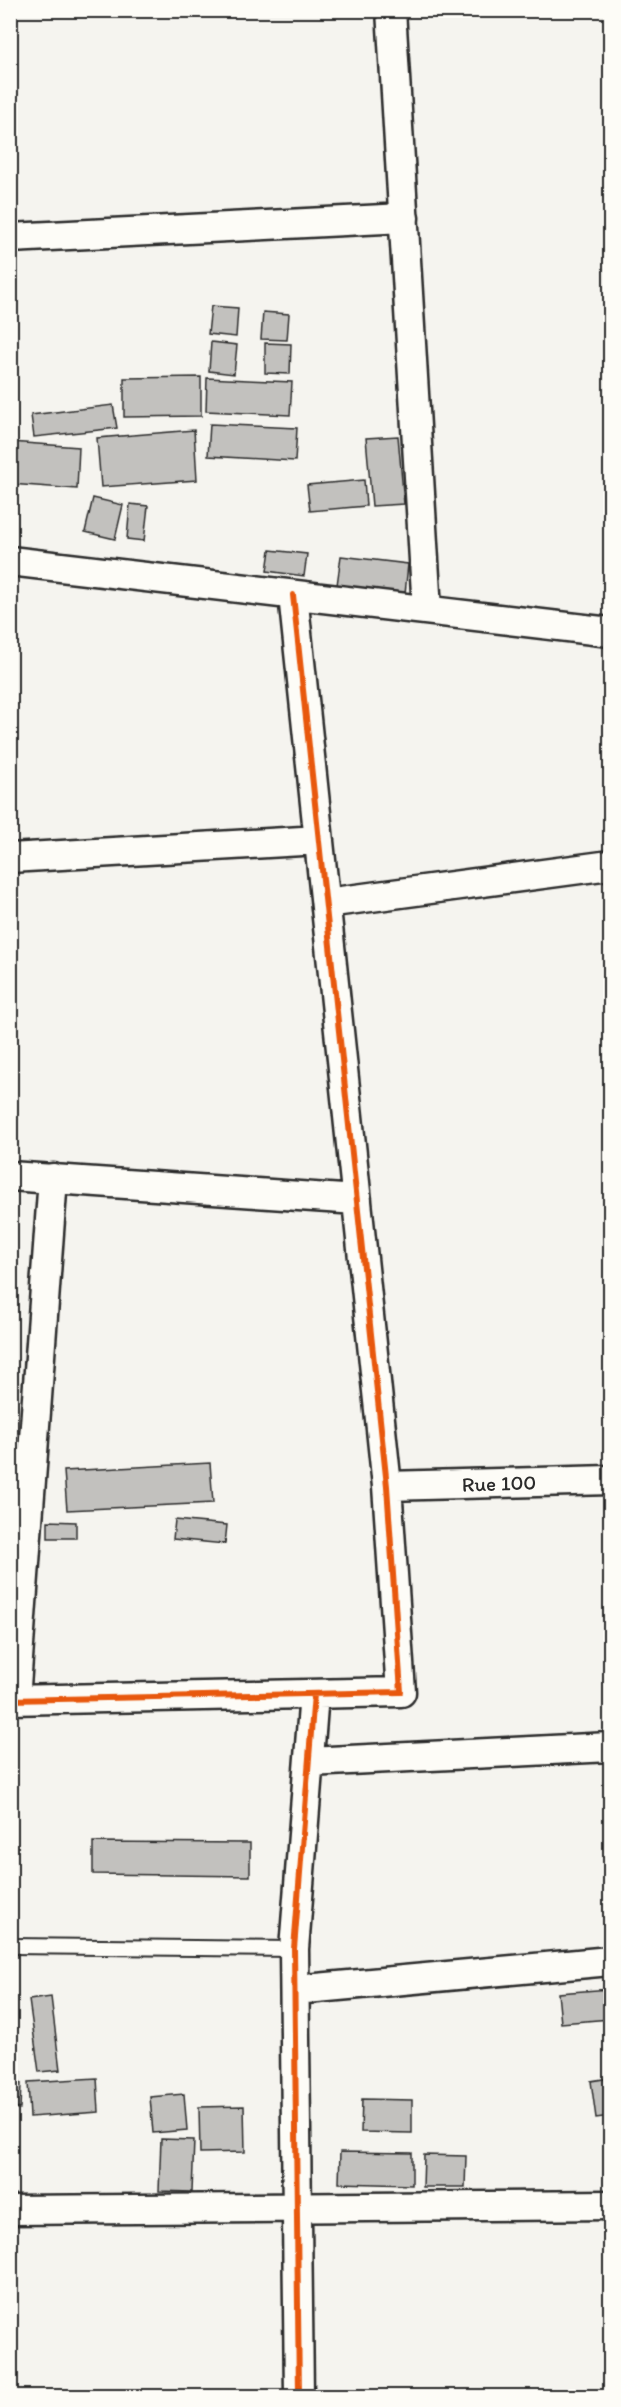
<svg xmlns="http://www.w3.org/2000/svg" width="621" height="2407" font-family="Itim,sans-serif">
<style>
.building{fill:#c2c1be;stroke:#2b2b2b;stroke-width:1.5}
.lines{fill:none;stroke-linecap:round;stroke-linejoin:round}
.lane-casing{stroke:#2b2b2b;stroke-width:18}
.street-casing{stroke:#2b2b2b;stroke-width:33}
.lane{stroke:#fdfcf7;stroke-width:14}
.street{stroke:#fdfcf7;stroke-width:28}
.cycleway-casing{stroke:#fdfcf7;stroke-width:10}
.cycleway{stroke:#e8590c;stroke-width:6}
.labels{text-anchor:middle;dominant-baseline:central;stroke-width:5;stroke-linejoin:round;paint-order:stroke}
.street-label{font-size:21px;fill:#2b2b2b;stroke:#fdfcf7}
</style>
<rect width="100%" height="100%" fill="#f5f4ef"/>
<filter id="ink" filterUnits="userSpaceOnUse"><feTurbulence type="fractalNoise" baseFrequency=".0167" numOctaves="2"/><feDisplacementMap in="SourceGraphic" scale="12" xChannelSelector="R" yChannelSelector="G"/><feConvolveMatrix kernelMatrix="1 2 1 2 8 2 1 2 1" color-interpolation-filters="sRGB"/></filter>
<g filter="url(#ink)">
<path class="building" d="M211,306L238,308L236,337L208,334Z
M263,312L289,314L287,340L261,339Z
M211,342L237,345L234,374L209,371Z
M265,343L291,344L290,374L265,373Z
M201,377V416L124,417V378Z
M207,378L292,382L290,415L206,411Z
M113,405L117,428L34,437L31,415Z
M210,424L297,428L295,461L208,456Z
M194,430L197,480L101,487L97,438Z
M398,436L404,504L372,506L366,438Z
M10,442L79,447L77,489L10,484Z
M364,480L366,506L310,511L307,485Z
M93,498L123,505L115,539L85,532Z
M130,504L148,506L144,541L127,539Z
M270,550L307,554L304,576L267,571Z
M341,556L408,564L405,594L337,585Z
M210,1463L213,1503L67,1510L64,1471Z
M175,1520L227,1525L225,1544L173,1539Z
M48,1521L76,1522V1538H48Z
M93,1842L250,1843V1876L93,1874Z
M610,1989V2019L561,2023L558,1993Z
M51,1997L60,2070L39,2072L29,2000Z
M97,2078L99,2112L30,2117L28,2082Z
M610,2078V2116L596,2118L591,2081Z
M10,2082L21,2083L20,2109L10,2108Z
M184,2094L187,2130L153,2133L150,2097Z
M362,2099L412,2100V2133L361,2132Z
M244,2106L245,2152L200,2153L199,2107Z
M161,2139L194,2140L192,2192L159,2191Z
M340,2152L412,2153V2185L339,2183Z
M424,2155L466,2156L465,2187H423Z"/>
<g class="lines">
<defs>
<path id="lane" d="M10,1946L294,1949"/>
<path id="street" d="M391,10L427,610
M10,238L404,218
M10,561L610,632
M10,858L319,840
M326,903L610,865
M10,1176L357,1200
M387,1486L610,1480
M10,1700L401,1692L387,1486L293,595
M15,1700L53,1178
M309,1762L610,1747
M295,1990L610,1961
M10,2210L610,2205
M299,2396L294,1949L314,1694"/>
</defs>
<use href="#lane" class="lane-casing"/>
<use href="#street" class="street-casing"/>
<use href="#lane" class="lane"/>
<use href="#street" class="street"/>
<defs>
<path id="cycleway" d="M10,1700L401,1692L387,1486L293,595
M299,2396L294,1949L314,1694"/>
</defs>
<use href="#cycleway" class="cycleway-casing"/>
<use href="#cycleway" class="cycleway"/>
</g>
</g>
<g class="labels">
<g class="street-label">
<text transform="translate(499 1483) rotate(-2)">Rue 100</text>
</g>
</g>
<rect width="621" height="2407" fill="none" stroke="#fdfcf7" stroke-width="36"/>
<rect x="18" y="18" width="585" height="2371" fill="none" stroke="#2b2b2b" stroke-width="2" filter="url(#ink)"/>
</svg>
